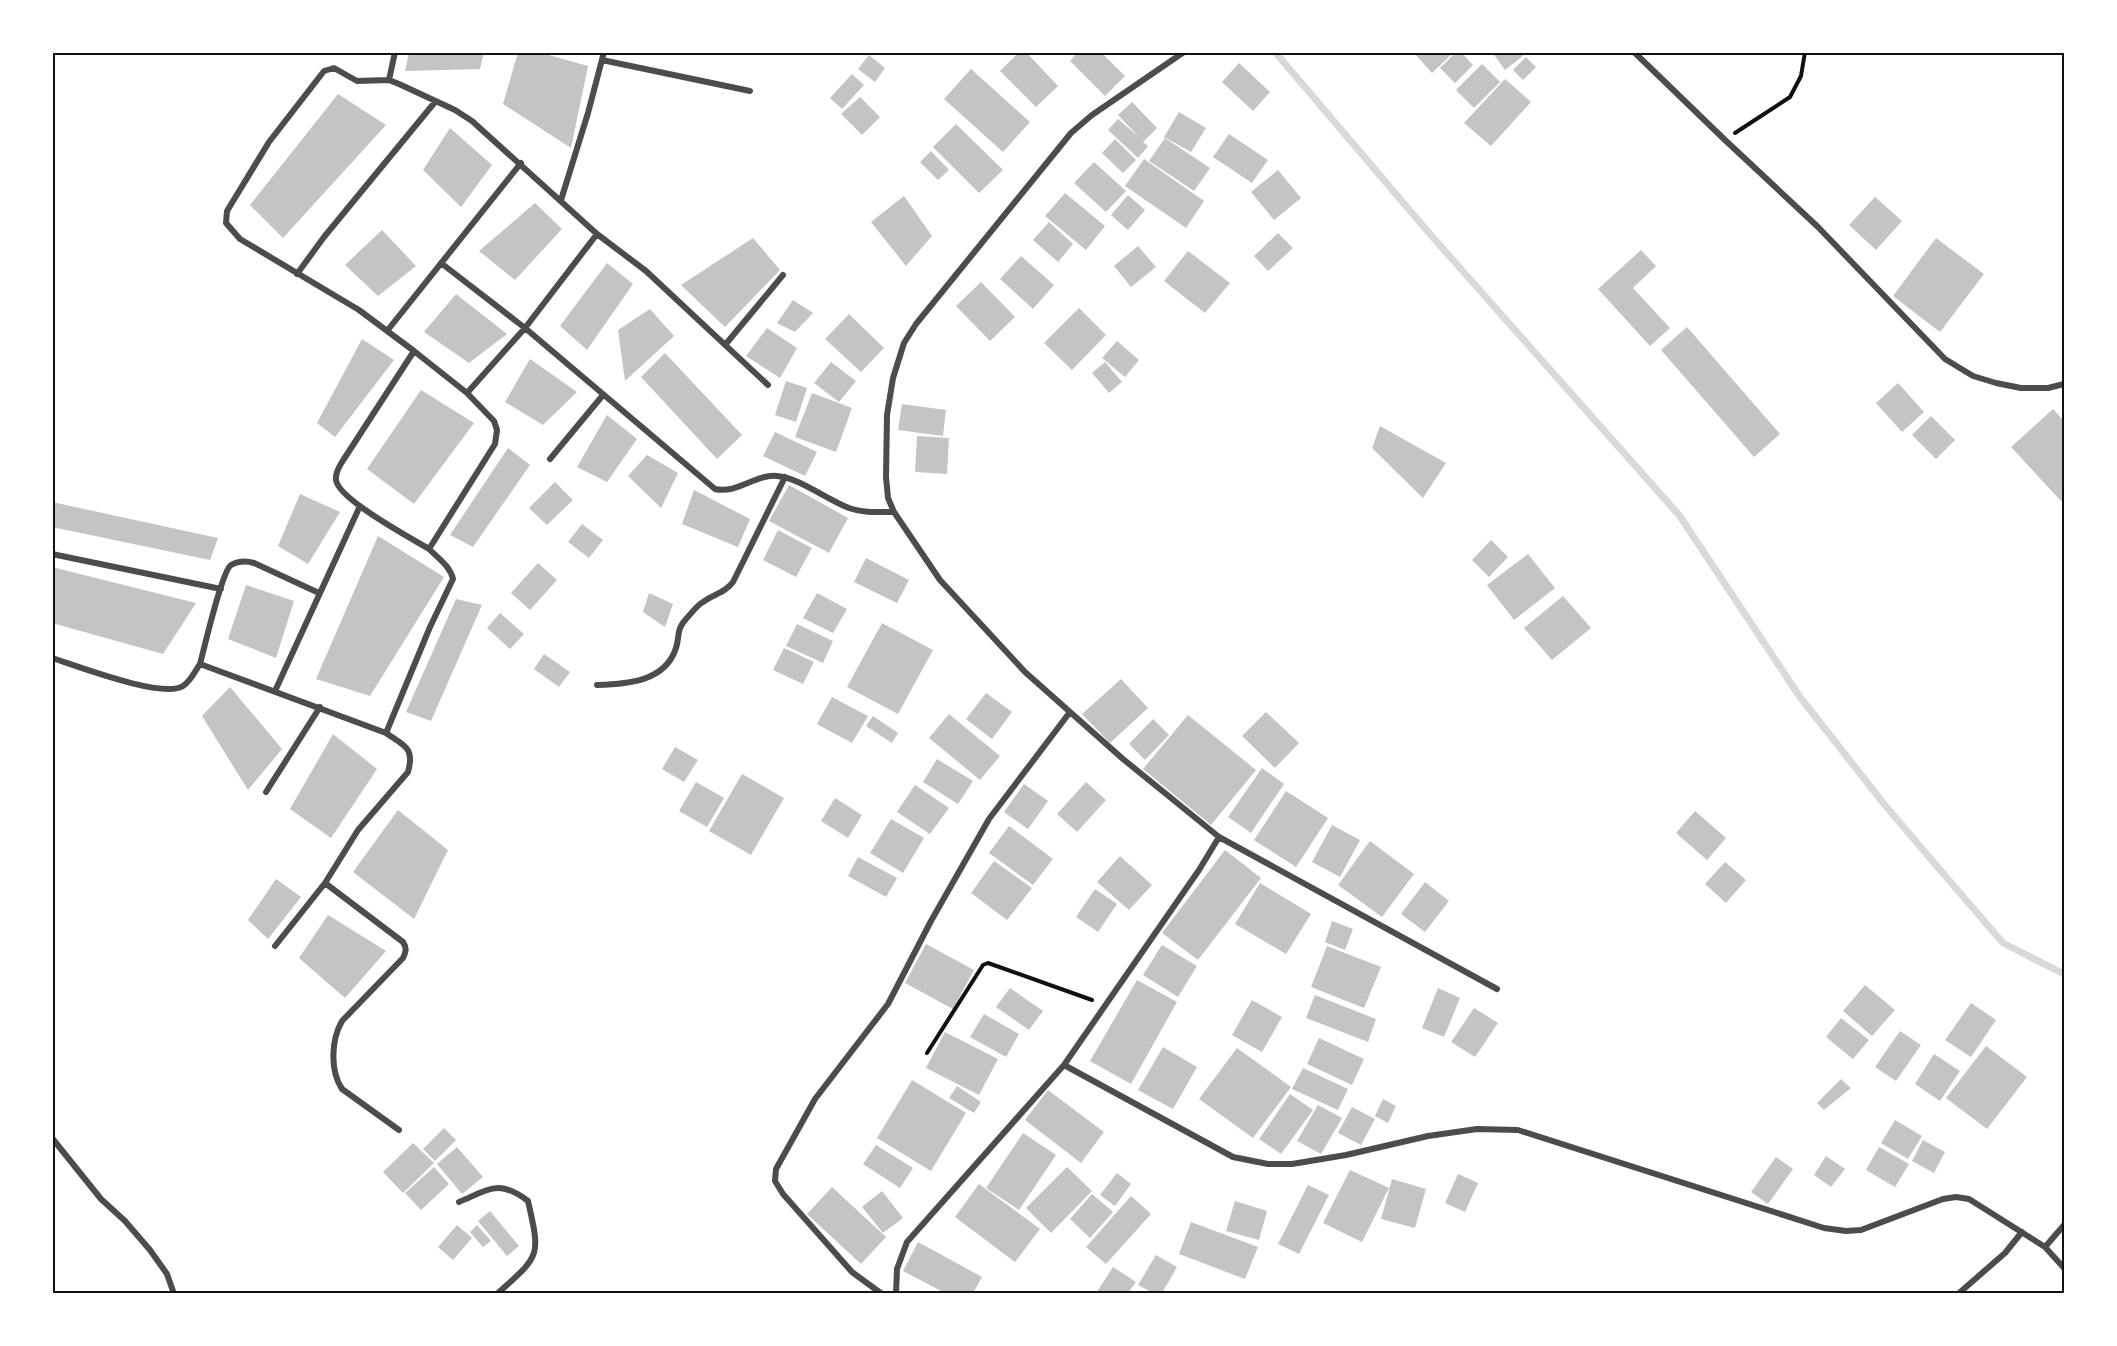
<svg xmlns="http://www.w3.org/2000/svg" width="2117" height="1346" font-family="Rubik,sans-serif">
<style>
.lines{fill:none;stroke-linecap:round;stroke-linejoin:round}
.stream{stroke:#d9d9d9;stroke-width:7}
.building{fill:#c4c4c4}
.path{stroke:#111;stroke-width:4}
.minor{stroke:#4c4c4c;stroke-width:6}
.neatline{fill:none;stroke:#111;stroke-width:2}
</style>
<rect width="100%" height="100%" fill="#fff"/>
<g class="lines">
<path class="stream" d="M1275,52L1429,233L1679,515L1800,697L1884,804L1941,871L2003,943L2064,974"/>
</g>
<path class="building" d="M409,52H484L480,69L405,71Z
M518,52H538L588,66L571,148L503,104Z
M1019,52H1026L1058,86L1036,107L1000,71Z
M1078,52H1101L1125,76L1105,96L1070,61Z
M1413,52H1454L1432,73Z
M1456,52H1461L1473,65L1455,83L1440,68Z
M1492,52H1528L1505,70Z
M869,55L885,68L875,82L858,69Z
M1526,57L1536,67L1523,80L1513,70Z
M1239,63L1270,92L1253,111L1222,82Z
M1482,64L1500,82L1474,108L1456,90Z
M971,69L1030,122L1003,152L944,99Z
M852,74L864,85L842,109L830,98Z
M1505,79L1531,102L1491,146L1464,123Z
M338,94L386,125L283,238L250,205Z
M860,97L880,117L862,135L841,114Z
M1132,102L1157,128L1143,142L1148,146L1138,158L1108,130L1118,119L1139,137L1118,115Z
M1179,112L1206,128L1191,152L1164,137Z
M956,124L1003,170L979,193L933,147Z
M450,128L492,165L461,207L423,170Z
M1229,134L1268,160L1252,183L1213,157Z
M1165,138L1210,168L1194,191L1149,161Z
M1115,139L1136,160L1123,173L1102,153Z
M931,151L949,170L938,180L920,162Z
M1144,159L1204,201L1186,228L1125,186Z
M1094,162L1126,191L1106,212L1074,183Z
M1278,170L1301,198L1274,220L1251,192Z
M1065,193L1105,226L1086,250L1045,216Z
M1128,195L1145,210L1128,230L1111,215Z
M904,196L932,236L906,266L871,222Z
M1875,197L1902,221L1876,250L1849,225Z
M535,203L562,229L515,280L479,251Z
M1049,222L1073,244L1058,262L1033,240Z
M382,230L416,266L378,296L345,265Z
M1278,233L1293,248L1268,271L1254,256Z
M753,238L780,270L725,327L681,285Z
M1936,238L1984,274L1940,332L1893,296Z
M1138,246L1156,267L1131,287L1114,266Z
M1641,250L1656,266L1633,288L1670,328L1650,346L1598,289Z
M1188,251L1230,283L1205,313L1164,281Z
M1021,256L1054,285L1033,309L1000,279Z
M607,263L633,284L587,350L560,326Z
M981,282L1015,317L990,341L956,306Z
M456,294L507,334L469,363L424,332Z
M793,300L813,313L795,332L777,323Z
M1079,308L1106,335L1072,370L1044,343Z
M650,309L674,336L625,381L618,330Z
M849,314L884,348L861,372L825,339Z
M1687,327L1780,434L1754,457L1661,350Z
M767,328L797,348L780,378L746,356Z
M362,339L394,360L335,437L317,423Z
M1117,341L1139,360L1125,377L1102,358Z
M665,353L742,435L717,459L641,377Z
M530,359L577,392L543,425L505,402Z
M831,362L856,381L839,402L814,383Z
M1105,362L1122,382L1109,393L1092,373Z
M786,381L807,388L796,422L775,415Z
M1898,383L1924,412L1902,432L1876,403Z
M421,390L474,423L414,504L367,469Z
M812,393L852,408L836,452L795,437Z
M902,404L946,410L943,436L898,430Z
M2053,409L2064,421V498L2061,501L2011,447Z
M607,415L637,439L607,482L577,467Z
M1931,416L1955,440L1936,459L1912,435Z
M1380,426L1446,463L1423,498L1372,448Z
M775,432L817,452L805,476L763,456Z
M917,436L949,438L947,474L915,472Z
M508,448L530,465L473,547L450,535Z
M647,455L678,473L661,508L628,476Z
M555,482L573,500L547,525L529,508Z
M789,485L848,518L829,553L769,521Z
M694,490L750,519L738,547L682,524Z
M300,494L340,512L308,564L278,546Z
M52,502L218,538L210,560L52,527Z
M582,524L603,540L589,558L568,542Z
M778,530L812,548L796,577L763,560Z
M378,536L444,577L370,696L316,679Z
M1491,540L1508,557L1489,577L1472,560Z
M1528,554L1555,588L1514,620L1487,585Z
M866,558L909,580L897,603L854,582Z
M538,563L557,580L530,610L511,593Z
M52,567L196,603L163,654L52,623Z
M246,585L294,601L276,658L228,639Z
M649,593L673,604L665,627L643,612Z
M817,593L847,609L833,633L803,618Z
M1563,596L1591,628L1552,660L1524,628Z
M456,599L482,605L431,721L406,712Z
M500,613L524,634L510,649L487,628Z
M882,623L933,650L898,714L847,687Z
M797,624L833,641L823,663L786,646Z
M784,648L814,662L803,684L773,670Z
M544,654L570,672L559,687L534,669Z
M1121,679L1148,708L1110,743L1082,714Z
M230,687L282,749L248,790L202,716Z
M986,693L1012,712L992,739L966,719Z
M832,697L868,716L852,743L817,724Z
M1266,712L1299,743L1275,768L1242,736Z
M949,714L1000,756L980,780L929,738Z
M1188,715L1256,770L1211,825L1143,769Z
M873,716L898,733L892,743L866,726Z
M1153,719L1169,735L1145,760L1129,744Z
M333,734L377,769L331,838L290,809Z
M675,747L698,760L684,782L662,769Z
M937,759L973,781L958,804L923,782Z
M1262,768L1284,784L1251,833L1228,817Z
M742,774L784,798L751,855L709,831Z
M696,782L724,798L707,827L679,811Z
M1086,782L1106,800L1077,832L1057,814Z
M1024,784L1048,801L1028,829L1004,812Z
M915,785L949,808L930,834L897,812Z
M1286,791L1328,818L1296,867L1254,840Z
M835,798L862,815L848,838L821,821Z
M398,810L448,850L414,919L353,872Z
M1695,811L1726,838L1707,860L1676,833Z
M891,819L924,838L903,873L870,853Z
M1332,825L1360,840L1340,877L1312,862Z
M1009,826L1053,859L1033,885L989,853Z
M1370,841L1414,874L1382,917L1338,885Z
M1225,850L1261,878L1198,960L1162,933Z
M1120,856L1152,885L1129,910L1097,882Z
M858,857L897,878L886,897L848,876Z
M994,861L1032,888L1007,920L971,893Z
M1725,862L1746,880L1726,903L1705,884Z
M276,879L301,897L268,939L248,920Z
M1425,882L1449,901L1425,932L1401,914Z
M1260,883L1311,914L1286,954L1235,924Z
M1095,889L1117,904L1098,932L1076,917Z
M328,915L386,951L345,998L299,958Z
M1332,921L1353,929L1345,950L1325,942Z
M926,944L974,970L953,1009L905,983Z
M1162,945L1197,966L1178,997L1143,975Z
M1327,946L1381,967L1364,1008L1311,987Z
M1137,980L1177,1002L1131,1084L1090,1061Z
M1865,985L1895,1010L1872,1036L1843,1011Z
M1010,988L1043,1011L1029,1030L996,1007Z
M1438,988L1460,998L1444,1037L1422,1028Z
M1315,995L1376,1019L1368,1042L1306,1018Z
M1252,1000L1282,1017L1262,1052L1232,1035Z
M1971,1003L1996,1020L1971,1057L1945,1040Z
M1474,1008L1498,1023L1475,1057L1451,1042Z
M984,1014L1019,1034L1006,1057L970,1037Z
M1841,1018L1869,1040L1853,1059L1826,1037Z
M1900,1031L1921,1045L1896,1081L1875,1067Z
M945,1032L998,1059L979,1095L926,1068Z
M1319,1038L1364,1059L1352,1085L1307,1064Z
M1986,1046L2027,1077L1987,1129L1946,1098Z
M1163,1047L1197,1067L1173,1109L1138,1090Z
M1237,1048L1291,1087L1253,1138L1199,1099Z
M1934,1054L1960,1071L1940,1101L1915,1084Z
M1303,1068L1348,1089L1338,1110L1292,1089Z
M1841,1079L1851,1088L1824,1110L1817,1103Z
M912,1080L966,1113L931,1171L877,1138Z
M957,1086L981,1102L974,1113L949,1098Z
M1048,1090L1104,1132L1081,1163L1025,1120Z
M1290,1094L1313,1110L1281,1154L1259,1139Z
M1383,1099L1396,1106L1388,1123L1375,1116Z
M1318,1105L1342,1118L1321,1154L1297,1141Z
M1352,1107L1375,1119L1361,1145L1338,1133Z
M1895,1120L1922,1136L1908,1159L1881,1143Z
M444,1128L456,1140L435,1161L423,1149Z
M1023,1133L1056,1155L1019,1210L986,1188Z
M1923,1140L1945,1152L1934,1173L1912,1161Z
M413,1143L434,1163L403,1193L383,1172Z
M876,1145L913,1168L900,1188L863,1164Z
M457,1147L483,1177L462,1194L437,1164Z
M1879,1147L1909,1164L1895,1187L1866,1170Z
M1826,1156L1845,1169L1831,1187L1814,1175Z
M1776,1157L1793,1169L1768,1204L1751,1192Z
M434,1167L449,1184L421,1210L405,1193Z
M1067,1167L1092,1191L1051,1233L1026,1208Z
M1350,1170L1389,1188L1362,1242L1323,1223Z
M1117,1173L1131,1184L1115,1206L1100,1195Z
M1458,1174L1478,1183L1465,1212L1445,1203Z
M1392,1179L1426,1189L1415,1228L1381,1219Z
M979,1184L1040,1229L1015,1262L955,1217Z
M1308,1185L1329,1195L1299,1254L1278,1244Z
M832,1187L886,1237L861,1264L807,1214Z
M882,1191L903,1218L883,1233L862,1207Z
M1092,1194L1113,1212L1090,1238L1070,1219Z
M1131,1196L1151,1214L1106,1264L1086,1247Z
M1235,1201L1267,1211L1259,1240L1226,1231Z
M490,1211L519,1246L507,1256L478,1221Z
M1191,1222L1258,1247L1245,1279L1179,1254Z
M457,1225L472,1238L453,1260L438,1247Z
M477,1225L491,1241L483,1247L470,1232Z
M918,1242L982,1277L973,1293H945L903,1271Z
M1156,1255L1177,1267L1162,1293H1153L1138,1285Z
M1113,1267L1136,1282L1128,1293H1096Z"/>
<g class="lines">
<path class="path" d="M1735,133L1790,97L1801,76L1805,52
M927,1053L983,965L988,963L1092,1000"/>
<path class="minor" d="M1184,52L1092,115L1071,133L916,324L904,343L893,378L887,415L886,477L888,498L894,512L940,580L1025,672L1123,759L1219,837L1497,989
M1634,52L1725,140L1818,227L1945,359L1973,376L1996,383L2021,388H2048L2064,384
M602,60L750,91
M389,80L395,52
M561,200L588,113L604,52
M441,263L525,328L715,489C738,494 755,474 777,476C800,478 827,500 849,508C863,513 879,512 894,512
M297,274L324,237L435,102
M387,331L521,163
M725,345L783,275
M414,351L342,462C339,467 335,473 336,480C338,499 411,538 429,549L495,444L497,430L494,421L467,393L414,351L359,310L240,239L226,223L227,211L269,142L324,71L334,68L357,81L389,80L399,84L455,110L472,121L597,234
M467,393L525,328L597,234L646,271L768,385
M550,459L603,395
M52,554L221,589
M52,658C77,666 163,699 183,686C191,681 195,671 200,664
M597,685C627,684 665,682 676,648C680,635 676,630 686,619C692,613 696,606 703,602C714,594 725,593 733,582L785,477
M275,691L360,506
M386,733L430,627L453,579C450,566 438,558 429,549
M266,792L320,707
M325,883L403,942C407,948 406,952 403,958L342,1021C331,1040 330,1071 342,1089L399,1130
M275,946L325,883L358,830L408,772C415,747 404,746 386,733L200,664C204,649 222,571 231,565C238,561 247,561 254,563L319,593
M1064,1065L1233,1157L1268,1164H1292L1346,1155L1428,1136L1477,1129L1518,1130L1824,1228L1846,1231L1861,1230L1943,1199L1956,1197L1969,1199L2045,1247L2064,1268
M52,1138L101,1199L125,1221L150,1250L167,1274L174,1294
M459,1202C490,1189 499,1179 528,1201C541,1258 540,1255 497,1294
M2045,1247L2064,1225
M882,1294L852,1272L783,1194L775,1181L776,1169L815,1099L888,1004L931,921L989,819L1070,712
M896,1294L897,1269L907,1242L1064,1065L1199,870L1219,837
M1958,1294L2005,1253L2022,1232"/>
</g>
<rect width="2117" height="1346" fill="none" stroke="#ffffff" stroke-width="108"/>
<rect x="54" y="54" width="2009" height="1238" class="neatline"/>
</svg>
